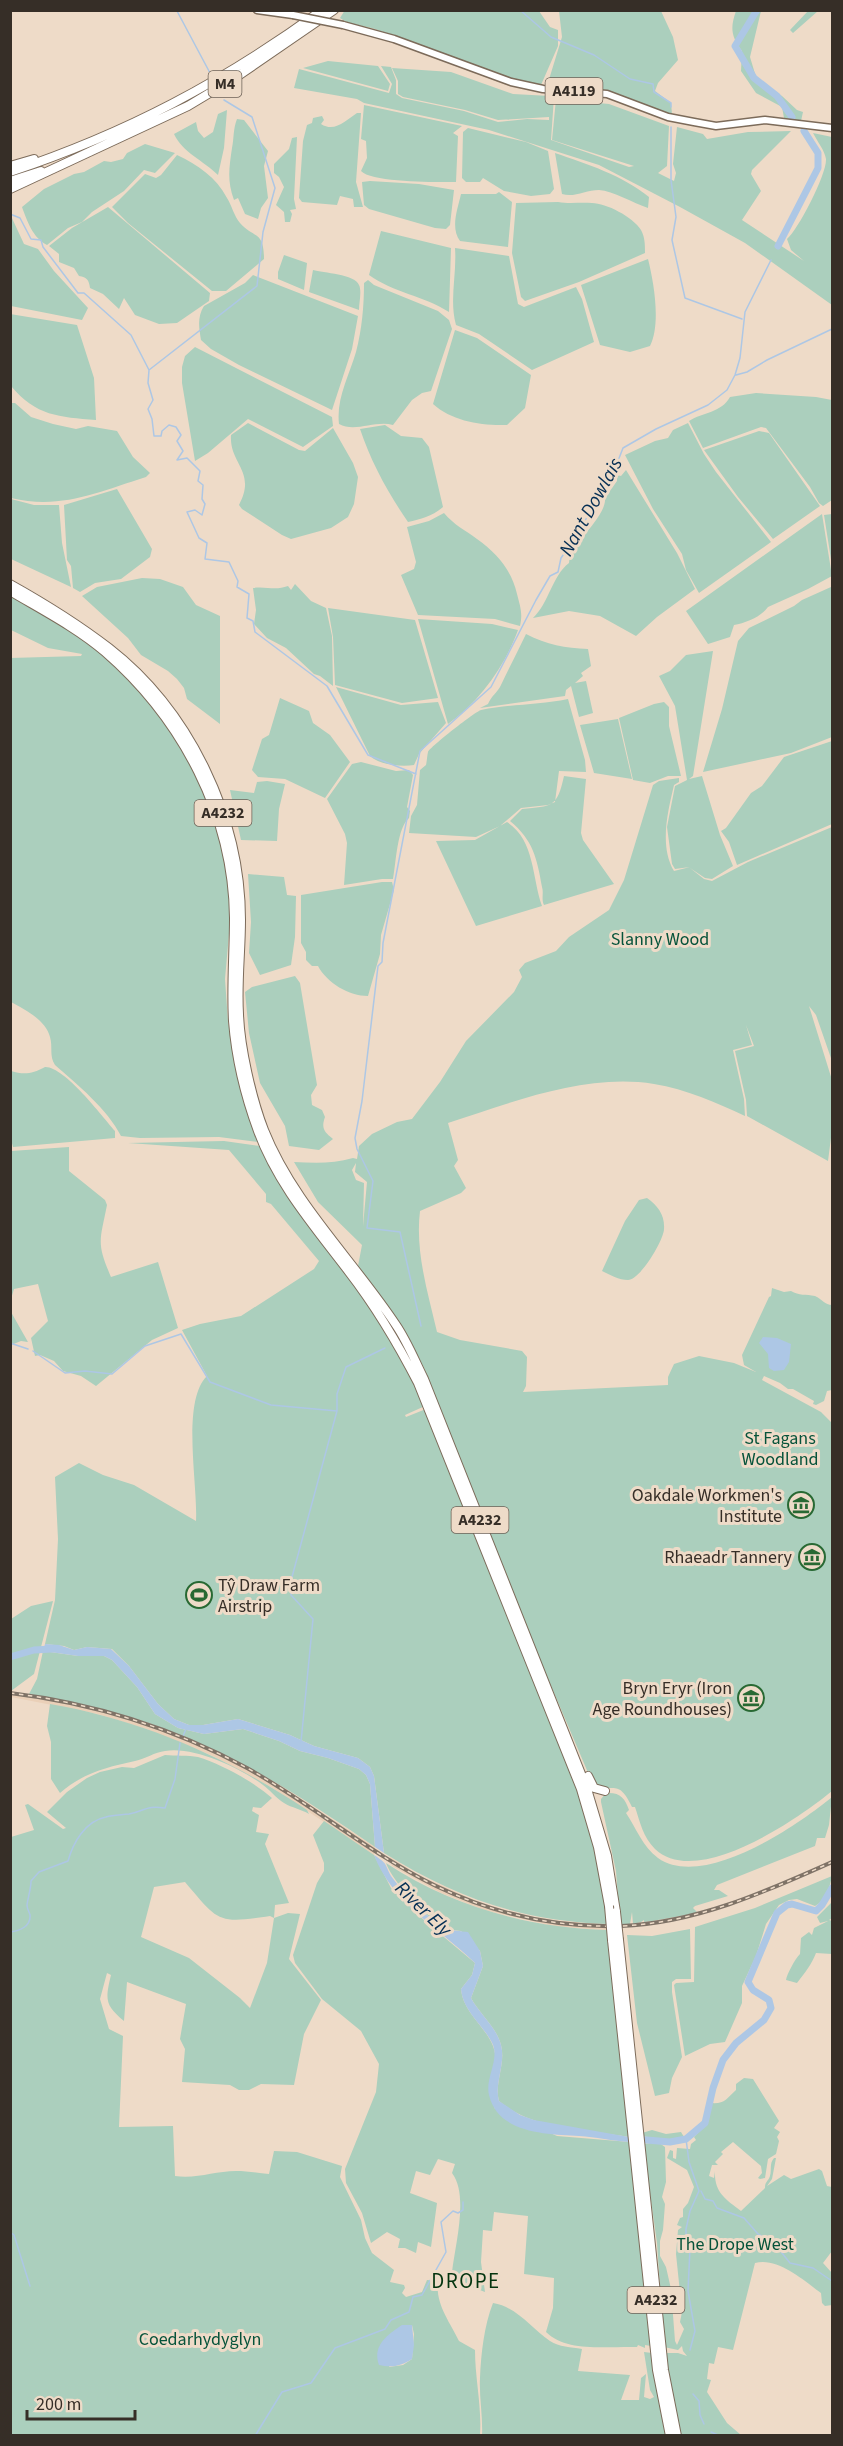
<svg xmlns="http://www.w3.org/2000/svg" width="843" height="2446" font-family="'Source Sans 3',sans-serif">
<style>
.built{fill:#ead0b8}
.green{fill:#abcfbd;fill-rule:evenodd}
.water{fill:#adc7e5}
.lines{fill:none;stroke-linecap:round;stroke-linejoin:round}
.stream{stroke:#adc7e5;stroke-width:1.5}
.river{stroke:#adc7e5;stroke-width:7}
.primary-casing{stroke:#7c6b5a;stroke-width:9}
.highway-casing{stroke:#7c6b5a;stroke-width:10}
.primary{stroke:#fff;stroke-width:6}
.highway{stroke:#fff;stroke-width:8}
.rail-casing{stroke:#7f7367;stroke-width:4}
.rail{stroke:#eedbc8;stroke-width:1.5;stroke-dasharray:4.5;stroke-linecap:butt}
.primary-bridge-casing{stroke:#7c6b5a;stroke-width:9;stroke-linecap:butt}
.highway-bridge-casing{stroke:#7c6b5a;stroke-width:10;stroke-linecap:butt}
.primary-bridge{stroke:#fff;stroke-width:6}
.highway-bridge{stroke:#fff;stroke-width:8}
.labels{text-anchor:middle;dominant-baseline:central;stroke-width:6;stroke-linejoin:round;paint-order:stroke}
.shield{fill:#eedbc8;stroke:#6d6257;stroke-width:1.5}
.shield-label{font-size:16px;font-weight:bold;fill:#362e27}
.park-label{font-size:18px;fill:#06533a;stroke:#eedbc8}
.poi-label{font-size:18px;fill:#362e27;stroke:#eedbc8;text-anchor:end}
.water-label{font-size:20px;font-style:italic;fill:#052f54;stroke:#eedbc8}
.quarter-label{font-size:21px;letter-spacing:1.5px;fill:#04340f;stroke:#eedbc8}
</style>
<rect width="100%" height="100%" fill="#eedbc8"/>
<path class="built" d="M11,1692L83,1705L137,1720L184,1737L225,1755L280,1785L375,1847L374,1855L271,1787L213,1756L149,1730L98,1714L11,1697Z
M390,1857L420,1876L481,1903L521,1915L558,1921L607,1924L608,1930L558,1927L484,1910L441,1893L392,1866Z"/>
<path class="green" d="M345,10L539,11L550,27L558,30V46L541,85C483,74 430,48 375,29C363,25 350,26 340,18Z
M559,11H661L673,37L678,60L658,83L655,91L671,103L672,114L643,106L614,93L602,90L547,86L562,37Z
M736,11H761L750,57L756,77L782,96L797,110L803,112L801,121L784,118L782,107L756,93L741,71L742,51C731,36 730,28 736,11Z
M808,11H818L793,33L790,30Z
M328,61L378,66L390,84L388,91L303,68Z
M381,66L391,67L396,80V94L402,98L464,111L498,122L527,119L549,120V117L498,120L465,110L403,97L398,94V81L392,68L451,72L513,94L550,96L551,101L554,97L551,140L629,167L634,166L552,140L556,99L609,104L669,126L667,166L658,173L674,181L676,173L673,164L677,127L703,134L707,139L748,132L791,131L752,170L751,174L761,191L742,220L804,261L791,250L787,239C798,230 827,174 826,159C825,151 817,141 813,133L832,137V305L745,243L680,207L599,165L489,130L364,103L357,99L294,88L299,69L389,93L392,84Z
M364,105L462,126L453,133L458,136L456,182C438,182 372,183 361,171L367,158L366,141L361,139Z
M227,110L224,148L218,175C204,161 182,152 174,134L196,122L198,131L204,138L213,132L218,114Z
M357,113H361L356,182L363,207H354L353,199L340,196L337,205L302,202L299,198L303,141L307,125L312,123L313,118L322,116L324,120L321,124C335,133 346,120 357,113Z
M237,119L244,120L268,151L264,166L268,198L261,208L258,219L245,214L238,198L234,200C227,181 229,168 232,148C234,138 233,129 237,119Z
M468,128L526,142L548,151L554,189L550,194L531,196L504,191L483,178L480,182H466L462,178L463,132Z
M297,137L294,199L296,209L290,210L292,214L290,222H285L284,212L276,205L284,187L279,177L274,173V164L289,149L292,138Z
M145,144L175,153L155,173L144,170L124,191L92,212L82,222L68,228L47,245C33,238 27,221 22,207L44,189L74,174L84,172L104,161L111,162L123,159L127,153Z
M555,153C587,164 622,175 649,197L648,208C633,203 613,191 599,190C586,190 574,198 562,194Z
M177,155C198,165 216,177 227,198C232,206 234,216 240,223C254,239 264,230 264,259L226,291H212L128,223L112,207L145,174L156,178L161,175Z
M370,181L419,184L454,190L450,225L446,229L435,228L369,209L364,205L362,182Z
M499,192L512,202L508,247L460,241C450,228 458,208 461,194H496Z
M558,202C570,204 580,202 592,203C606,203 633,217 641,230C645,237 645,245 645,253L579,282L525,301L521,297L512,253L516,203Z
M108,207L210,293L209,301L177,323L159,324L135,315L124,298L119,309L103,294L90,288C89,280 87,277 79,276L74,268L59,262V254L49,246L72,228Z
M11,216L24,244L38,249L54,271L88,308L82,320L11,306Z
M381,231L451,248L449,312C424,296 392,292 369,275Z
M455,248L509,256L518,304L524,307L576,287L582,299L594,342L532,370L479,334L456,325C449,300 457,274 455,248Z
M284,255L307,263L304,290L278,279V272Z
M648,259C654,283 661,324 650,346L630,352L600,345L581,285Z
M313,270C323,273 355,274 359,285C362,291 359,303 359,310L309,292Z
M253,275L358,316L352,349L332,410L239,365L211,349L201,340C199,328 197,317 204,306L245,283Z
M368,280L374,285L438,311L449,320L452,329L431,391L422,393L412,400L393,425C375,420 355,433 339,424C336,399 349,376 356,352C362,329 364,306 364,283Z
M10,314L77,325L94,378L96,420C59,417 36,416 11,386Z
M455,330L477,338L531,375L525,408L507,425C481,426 452,421 433,404Z
M195,347L332,417L333,426L303,447L248,419L208,453L195,461L182,383V367L185,356Z
M756,393L816,397L832,400V500L823,506L819,503L810,487L766,428L761,427L703,448L689,421C703,412 721,413 730,397Z
M11,403H15L31,417L53,424L76,429L88,426L117,431L133,457L150,473L146,477C98,492 61,510 11,498Z
M248,423L299,450L305,451L333,428L353,463L358,477L354,504L348,517L331,528L291,539L282,535L242,509L239,505C257,471 229,464 231,435Z
M688,423L704,454L716,472L771,542L699,593L686,570L682,554L653,509L625,455L655,441L668,438L673,430Z
M385,425L401,436L422,438L429,447L443,507C433,516 421,519 408,522C388,493 371,462 360,429Z
M759,431L769,433L820,506L773,539L738,497L704,450Z
M626,470L677,553L695,589L657,617L636,636L600,616L569,611L533,618C549,603 552,576 569,563C570,544 607,517 605,498L617,481V475L621,476Z
M117,489L152,549L150,557L121,579L95,583L80,592L73,588L71,566L67,560L64,505Z
M11,499L34,505H59L62,543L71,587L11,559Z
M444,513C454,525 465,530 477,539C497,553 512,571 517,594C520,606 523,613 520,626L495,619L418,615L401,575L414,569L416,562L407,527L429,521Z
M822,514L832,576L808,589L768,607C761,617 746,623 734,625L730,637L708,644L686,611Z
M832,514V566L824,515Z
M142,578L160,579L183,587L196,605L220,616V724L187,699L184,688L177,679L168,671L141,655L128,638L82,596L97,587Z
M295,584L311,601L326,608L332,636L333,686L320,676L314,674L286,648L267,638L254,624L256,610L253,588C266,586 275,591 288,586L291,590Z
M831,587L832,737L791,753L703,772L722,709L738,641L749,628L794,606L802,600Z
M11,593L64,623L124,670L186,750L215,819L224,856L231,911L225,979L228,1022L243,1096L258,1142L219,1137L140,1138L121,1136C108,1110 77,1084 55,1065C49,1056 53,1047 50,1037C46,1020 24,1009 11,1002L10,658L81,656L82,654L48,648L11,630Z
M328,608L415,620L438,698L402,703L335,685L333,637Z
M418,619L492,624L518,630C505,666 480,701 448,724Z
M526,634C547,645 565,648 588,649L591,666L581,673L583,676L575,683L586,681L593,713L579,717L571,686L566,690L565,696L480,708L488,704C491,696 498,692 501,685C509,668 518,651 526,634Z
M713,651L693,776L689,779L702,776L720,835L733,866L712,879L705,878L690,868L704,879L712,881L748,862L832,827V1061L816,1015L809,1006L832,1080V1130L828,1161L747,1116L746,1100L735,1051L754,1046L746,1025L752,1045L733,1050L744,1099L745,1116C717,1103 686,1089 654,1084C586,1073 513,1102 448,1123L458,1160L454,1166L466,1188L461,1193L420,1211C415,1252 428,1293 437,1332L460,1340L522,1351L527,1357L526,1386L523,1392L668,1385V1377L674,1364L699,1356L734,1363L756,1372L744,1365L742,1355L769,1297L771,1296L772,1288L784,1292L791,1291C799,1296 806,1294 815,1296C822,1299 825,1305 832,1305V1390L827,1391L824,1401L816,1405L813,1404L814,1401L793,1389H788L780,1383L764,1376L762,1380L821,1412L832,1423V1791C798,1819 697,1889 655,1849C643,1837 640,1822 635,1807H632C617,1775 612,1797 592,1782L543,1667L424,1368L405,1331L358,1266L362,1245L318,1202L294,1162C314,1163 333,1164 353,1158L357,1159L359,1146L372,1134L397,1122L412,1119L440,1082L466,1041L514,992L522,977L519,970L525,963L556,951L569,937L609,910L624,880L653,785L659,781L679,778V782L674,785C668,811 659,846 674,871L690,867L675,869L672,864L667,827L675,786L687,780L675,706L659,676L670,671L686,655ZM356,1163L355,1172L367,1182L363,1226L364,1183L356,1180L352,1170Z
M336,687L401,705L438,702L446,723L419,754L414,765C401,767 380,765 370,756Z
M280,698L309,711L313,723L330,735L350,762L325,798L285,779L258,777L252,770L262,739L269,735Z
M568,699L585,760L586,772L559,771L555,802L548,805L521,808L500,826L476,837L409,833L411,816L417,805L420,770L426,765C427,761 427,756 428,752C430,747 476,711 481,710C510,704 539,705 568,699Z
M664,702L669,707V726L681,776H668L650,783L633,780L619,718L654,704Z
M618,719L632,779L594,773L580,725Z
M832,741V824L737,865L729,842L721,831L726,828L751,793L762,786L784,757Z
M361,762L396,771L409,770L413,775L407,807L410,811L409,818C397,828 396,863 393,879H382L344,885L347,843L345,834L327,799L352,764Z
M564,776L586,779L581,833L583,840L614,884L544,905C541,899 544,893 542,887C537,858 533,840 510,821L522,809C552,806 557,808 564,776Z
M267,781L285,784L279,809L277,841L241,840L230,790L254,793L257,782Z
M507,822C535,840 532,878 542,906L476,926L436,841L475,840Z
M248,874L284,877L287,895L296,896L295,937L291,965L260,975L249,953L251,922Z
M382,882H392L394,890L381,935L380,954L368,996C349,996 327,983 318,966H312L306,960V952L301,943V895Z
M295,976L300,983L317,1085L311,1095L312,1105L322,1110L325,1117C321,1128 324,1132 333,1139L319,1150L289,1146L285,1126L260,1083L249,1033L245,992L252,987Z
M45,1067C64,1066 102,1116 115,1131V1138L13,1147L10,1136L11,1071C24,1075 32,1074 45,1067Z
M224,1141L260,1146L283,1189L388,1329L425,1406L405,1415L406,1417L426,1409L580,1795L598,1857L607,1924C522,1921 456,1898 384,1853L374,1776L370,1767L358,1758L314,1746L290,1735L238,1719L203,1725H189L174,1719L158,1704L129,1666L112,1649L87,1647L74,1650L64,1646L45,1644L55,1600L58,1539L55,1477L79,1463L103,1475L134,1485L196,1521C198,1484 181,1402 207,1376L182,1330L200,1324L241,1316L314,1269L319,1261L271,1204L266,1202V1194L229,1150L128,1143Z
M69,1147V1171L105,1200L107,1205C100,1241 96,1242 111,1277L158,1262L178,1328L152,1340L96,1386L81,1376L63,1371L54,1361L40,1355L35,1356L31,1338L48,1321L38,1284L14,1289L11,1299V1151Z
M647,1198C658,1206 665,1215 664,1229C664,1240 640,1280 628,1280C619,1280 610,1275 602,1271L625,1221L639,1200Z
M11,1312L28,1342L21,1341L11,1345Z
M53,1601L34,1674L11,1691V1619L31,1606Z
M43,1651L78,1656H104L112,1660L137,1687L155,1714L178,1728L204,1734L243,1729L279,1741L300,1751L328,1758L359,1769L366,1775L370,1784L375,1847C301,1796 223,1746 136,1719C101,1708 65,1701 29,1694L37,1679Z
M50,1704C143,1720 229,1758 307,1810L309,1814C301,1809 292,1808 284,1803C276,1798 270,1790 263,1785C240,1768 194,1746 165,1751C155,1752 145,1759 135,1761C107,1767 81,1774 60,1793L51,1779V1742L47,1726Z
M165,1755C175,1756 188,1755 198,1757C221,1764 254,1782 272,1798L261,1808L253,1807L252,1811L259,1815L256,1832L269,1834L265,1844L289,1903L275,1905L274,1918L288,1913L300,1914L289,1959L321,2000L304,2034L294,2085L261,2084L249,2090H239L230,2085L182,2082L185,2049L180,2039L186,2004L127,1982L124,2021C105,2005 105,2000 111,1975L107,1973L100,1999L109,2029L123,2036L119,2127L173,2126L175,2176C197,2179 215,2171 236,2171C247,2171 259,2173 269,2174L274,2151L297,2152L342,2166L340,2177L361,2220L365,2238L372,2253L394,2270L390,2282L404,2285L405,2288L402,2293L406,2297L422,2292L427,2280L438,2281C435,2304 450,2322 459,2341L475,2350C475,2379 482,2406 480,2435L11,2436V1837L34,1830L25,1805L28,1804L63,1829L66,1828L47,1812L67,1792L87,1778L100,1772L122,1767L134,1768ZM185,1882C219,1922 217,1924 270,1916L274,1918L267,1963L250,2008L240,1998L189,1958L141,1937L154,1887ZM412,2325L414,2334L412,2359L403,2365L389,2367Z
M606,1793C620,1792 625,1798 629,1810L626,1813C636,1828 643,1847 658,1858C703,1890 797,1826 832,1797L829,1825L825,1838H817L815,1846L717,1885L714,1890H719L728,1896L695,1906L693,1908L698,1913L652,1921L644,1922V1920L641,1922L633,1924L632,1912L630,1924H620L616,1871L601,1802V1799Z
M324,1821L374,1855L391,1888L426,1922L475,1963L472,1975L461,1989C463,2012 485,2026 493,2046C499,2061 494,2091 494,2108L557,2136L630,2142L651,2346L645,2345V2348L638,2345L637,2347C609,2346 567,2353 546,2332L553,2308L554,2278L524,2274L528,2216L494,2212L492,2231L483,2230L481,2262L485,2292L454,2280L455,2273L452,2272C455,2245 469,2195 452,2173L455,2164L438,2159L430,2175L416,2171L410,2193L437,2203L431,2247L418,2242L416,2253L405,2248H398L400,2239L387,2232L371,2243L362,2213L346,2183L345,2169L376,2092L379,2064L361,2031L322,1999L295,1963L293,1955L317,1883L324,1871V1863L313,1835Z
M386,1863C453,1907 529,1928 608,1930L629,2137C586,2130 533,2130 499,2101C494,2083 506,2064 501,2045C497,2028 479,2013 471,1998L483,1966L480,1951L461,1931C455,1930 449,1930 443,1927C426,1918 392,1881 386,1863Z
M832,1876C830,1887 825,1901 815,1906L797,1899L789,1900L779,1905L766,1924L756,1956L742,1986V2003L725,2042L710,2044L685,2056L674,1985L676,1983L694,1982L695,1927L755,1908Z
M832,1902V1918L829,1920L832,1921V1954L816,1953C812,1964 804,1974 797,1983L786,1980C787,1974 795,1959 800,1954L801,1938L809,1932L812,1935L814,1928L828,1921L820,1923L817,1917Z
M690,1929L691,1979H676L672,1982V1992L682,2057L672,2078L669,2093L655,2096L637,2023L627,1935L652,1936Z
M744,2078L753,2079L779,2121L774,2128L780,2132L777,2137L779,2141L776,2154L768,2159L765,2178L760,2179L758,2178L762,2173L761,2166L733,2142L721,2152L723,2154L715,2162L718,2165H712L709,2176L714,2178L715,2171C714,2192 725,2199 741,2211L765,2188C765,2181 768,2182 770,2176C772,2169 769,2164 774,2158H776L772,2179L767,2186L784,2175L791,2179L819,2169L822,2171L827,2186L832,2187V2251L823,2263L832,2273V2305L825,2306L822,2303L821,2293C803,2280 778,2257 755,2263L733,2350L718,2347L714,2364L709,2363L707,2379L711,2380L707,2392L727,2423L741,2435H680L664,2353H678L687,2356L683,2351L682,2346L678,2350L664,2347L657,2243L643,2144L658,2142L665,2147L666,2182L662,2197L665,2204L663,2230L660,2241V2256L666,2267L671,2289L675,2341L677,2345L684,2329L680,2322L682,2312L676,2254L678,2230L682,2227L677,2225L680,2218L683,2217V2209L688,2203L694,2187L687,2170L667,2158L670,2150L673,2151V2158L676,2159L677,2148L690,2149L691,2144L696,2140L694,2137L707,2123L711,2103C725,2104 726,2099 736,2090V2084Z
M652,2130L666,2134L681,2132L684,2137L665,2140L642,2136V2133Z
M493,2303C517,2307 531,2328 550,2341C559,2347 571,2347 582,2349L578,2371L630,2375L621,2400H639L641,2378L646,2374L644,2397L650,2399L654,2397L650,2390L644,2352L652,2353L658,2394L667,2435L482,2436C483,2416 479,2397 480,2378C481,2354 484,2326 493,2303Z"/>
<path class="water" d="M763,1337L777,1338L791,1344L789,1362L784,1370L774,1371L769,1368L768,1354L759,1343Z
M45,1644L59,1645L74,1650L87,1647L111,1649L129,1666L158,1704L174,1719L189,1725H203L238,1719L290,1735L314,1746L358,1758L370,1767L374,1776L384,1853L375,1847L370,1784L366,1775L359,1769L328,1758L300,1751L279,1741L243,1729L204,1734L178,1728L155,1714L137,1687L112,1660L104,1656H78L43,1651Z
M374,1855C388,1864 384,1863 391,1876C401,1890 430,1921 445,1928C452,1931 461,1931 468,1932L480,1951L483,1966L471,1998C479,2013 497,2028 501,2045C506,2064 494,2083 499,2101L520,2115L534,2120L629,2137L630,2142C612,2141 596,2137 579,2136C548,2134 498,2134 489,2095C485,2079 499,2061 493,2045C484,2025 463,2012 461,1989L472,1975L475,1963C439,1928 393,1904 374,1855Z
M402,2325H412L414,2345L412,2359C401,2366 392,2368 379,2365C372,2346 387,2335 402,2325Z"/>
<g class="lines">
<path class="stream" d="M520,10L551,37L594,55L630,79L653,84L654,92L671,103V107
M177,11L210,73
M671,127V180L676,217L672,240L685,298L742,319
M10,214L20,218L31,239L41,240L43,247L78,293H84L131,335L149,370L148,383L153,400L148,409L152,419L154,436H161L162,431L169,425L176,427L181,435L177,441L183,451L177,460L187,458L200,471L198,481L203,485L202,499L205,504L202,515L195,510L187,512L199,538L207,543L205,559L229,562L238,581L237,587L249,594L247,618L253,621L255,632L327,686L368,755L416,774
M149,370L257,286L263,232L275,188L252,117L224,100
M736,375L747,372L767,360L832,329
M421,1326L400,1232L367,1228L373,1181L357,1149L355,1138L362,1101L378,966L382,962L383,943L420,751L491,687L536,600L550,576L558,572L561,558L581,529L604,483L616,466L623,448L656,429L708,405L727,390L735,375L740,358L745,312L771,260
M10,1343L28,1349
M33,1351L65,1373L85,1371L112,1374L145,1346L181,1334L210,1382L271,1405L337,1411L292,1577L291,1595L313,1619L301,1742
M337,1411V1394L346,1367L385,1348
M183,1736L186,1729
M10,1932C20,1931 31,1926 30,1915C29,1911 27,1909 27,1905C28,1897 31,1889 31,1881L39,1872L68,1861C73,1843 85,1821 106,1817C113,1815 121,1815 129,1814C146,1811 145,1805 165,1808L175,1779L180,1743
M686,2139L689,2162L699,2191L690,2211L686,2229V2238L690,2248L688,2291L695,2331L690,2350
M701,2191L705,2199L713,2201L717,2208L744,2218L758,2234L774,2243L790,2263L813,2268L832,2281
M10,2232L14,2235L30,2286
M693,2394L699,2401L700,2415L704,2424
M711,2432L720,2436
M255,2436L282,2392L311,2383L335,2348L385,2329L391,2320L409,2312L413,2297L422,2295L446,2252L441,2222L453,2211L458,2213L463,2210V2202"/>
<path class="river" d="M757,10L735,46L754,78L777,96L792,117
M778,246L818,168V153L804,131
M10,1657L34,1650L52,1649
M635,2139L670,2142L686,2139L705,2123L713,2088L723,2060L736,2043L764,2020L771,2008L769,2000L753,1990L748,1982L777,1913L787,1905L792,1904L816,1911L822,1905L832,1888"/>
<defs>
<path id="primary" d="M257,10L293,15
M343,25L394,39L511,82L543,89L607,94L668,117L694,122L716,126L765,120L832,128"/>
<path id="highway" d="M10,166L34,159
M10,172C127,133 223,82 322,10
M10,181L41,171
M10,189L188,106L238,76L334,10
M10,584C44,603 78,624 109,648C190,711 241,818 241,920C241,951 237,983 239,1014C240,1047 252,1099 264,1130C293,1203 353,1260 396,1325C407,1341 415,1361 424,1379L587,1789L607,1856L616,1912
M10,591C42,610 77,628 105,652C182,719 233,815 234,918C234,953 231,987 233,1021C236,1059 245,1096 258,1131C278,1185 315,1227 349,1272C376,1307 398,1344 418,1383L581,1789L598,1847L609,1906
M588,1776L594,1788L605,1791
M612,1940L657,2370L670,2436
M619,1940L664,2370L677,2436"/>
</defs>
<use href="#primary" class="primary-casing"/>
<use href="#highway" class="highway-casing"/>
<use href="#primary" class="primary"/>
<use href="#highway" class="highway"/>
<defs>
<path id="rail" d="M10,1693C93,1703 175,1729 247,1768C312,1804 370,1854 436,1886C494,1914 557,1928 621,1926C696,1923 765,1892 832,1862"/>
</defs>
<use href="#rail" class="rail-casing"/>
<use href="#rail" class="rail"/>
<defs>
<path id="primary-bridge" d="M293,15L343,25"/>
<path id="highway-bridge" d="M609,1906L612,1940
M616,1912L619,1940"/>
</defs>
<use href="#primary-bridge" class="primary-bridge-casing"/>
<use href="#highway-bridge" class="highway-bridge-casing"/>
<use href="#primary-bridge" class="primary-bridge"/>
<use href="#highway-bridge" class="highway-bridge"/>
</g>
<defs>
<symbol id="museum-ring" viewBox="-11 -11 22 22"><circle r="9.5" fill="#eedbc8" stroke="#286933" stroke-width="1.5"/><path d="M0-6L6-3V-2H-6V-3ZM-5-1h2V3h-2ZM-1-1h2V3h-2ZM3-1h2V3H3ZM-6 4H6V6H-6Z" fill="#286933"/></symbol>
<symbol id="stadium-ring" viewBox="-11 -11 22 22"><circle r="9.5" fill="#eedbc8" stroke="#286933" stroke-width="1.5"/><path d="M0-5a6.5 5 0 1 0 0 10a6.5 5 0 1 0 0-10ZM-3.5-1.8h7v3.6h-7Z" fill="#286933"/></symbol>
</defs>
<g fill-rule="evenodd">
<use href="#museum-ring" x="786" y="1490" width="30" height="30"/>
<use href="#museum-ring" x="797" y="1542" width="30" height="30"/>
<use href="#stadium-ring" x="184" y="1580" width="30" height="30"/>
<use href="#museum-ring" x="736" y="1683" width="30" height="30"/>
</g>
<g class="labels">
<g class="shield">
<rect x="208.5" y="71" width="33" height="26" rx="4.5"/>
<rect x="545.5" y="78" width="57" height="26" rx="4.5"/>
<rect x="194.5" y="800" width="57" height="26" rx="4.5"/>
<rect x="451.5" y="1507" width="57" height="26" rx="4.5"/>
<rect x="627.5" y="2287" width="57" height="26" rx="4.5"/>
</g>
<g class="shield-label">
<text x="225" y="84">M4</text>
<text x="574" y="91">A4119</text>
<text x="223" y="813">A4232</text>
<text x="480" y="1520">A4232</text>
<text x="656" y="2300">A4232</text>
</g>
<g class="park-label">
<text x="660" y="939">Slanny Wood</text>
<text x="780" y="1438">St Fagans<tspan x="780" dy="21">Woodland</tspan></text>
<text x="735" y="2244">The Drope West</text>
<text x="200" y="2339">Coedarhydyglyn</text>
</g>
<g class="poi-label">
<text x="782" y="1495">Oakdale Workmen's<tspan x="782" dy="21">Institute</tspan></text>
<text x="792" y="1557">Rhaeadr Tannery</text>
<text x="218" y="1585" text-anchor="start">Tŷ Draw Farm<tspan x="218" dy="21">Airstrip</tspan></text>
<text x="732" y="1688">Bryn Eryr (Iron<tspan x="732" dy="21">Age Roundhouses)</tspan></text>
</g>
<g class="water-label">
<text transform="translate(591 507) rotate(-61)">Nant Dowlais</text>
<text transform="translate(423 1909) rotate(44)">River Ely</text>
</g>
<g class="quarter-label">
<text x="466" y="2281">DROPE</text>
</g>
</g>
<rect width="843" height="2446" fill="none" stroke="#362e27" stroke-width="24"/>
<path d="M27 2410v9h108v-9" fill="none" stroke="#362e27" stroke-width="3"/>
<text x="36" y="2410" font-size="18" fill="#362e27" stroke="#eedbc8" stroke-width="4.5" paint-order="stroke">200 m</text>
</svg>
